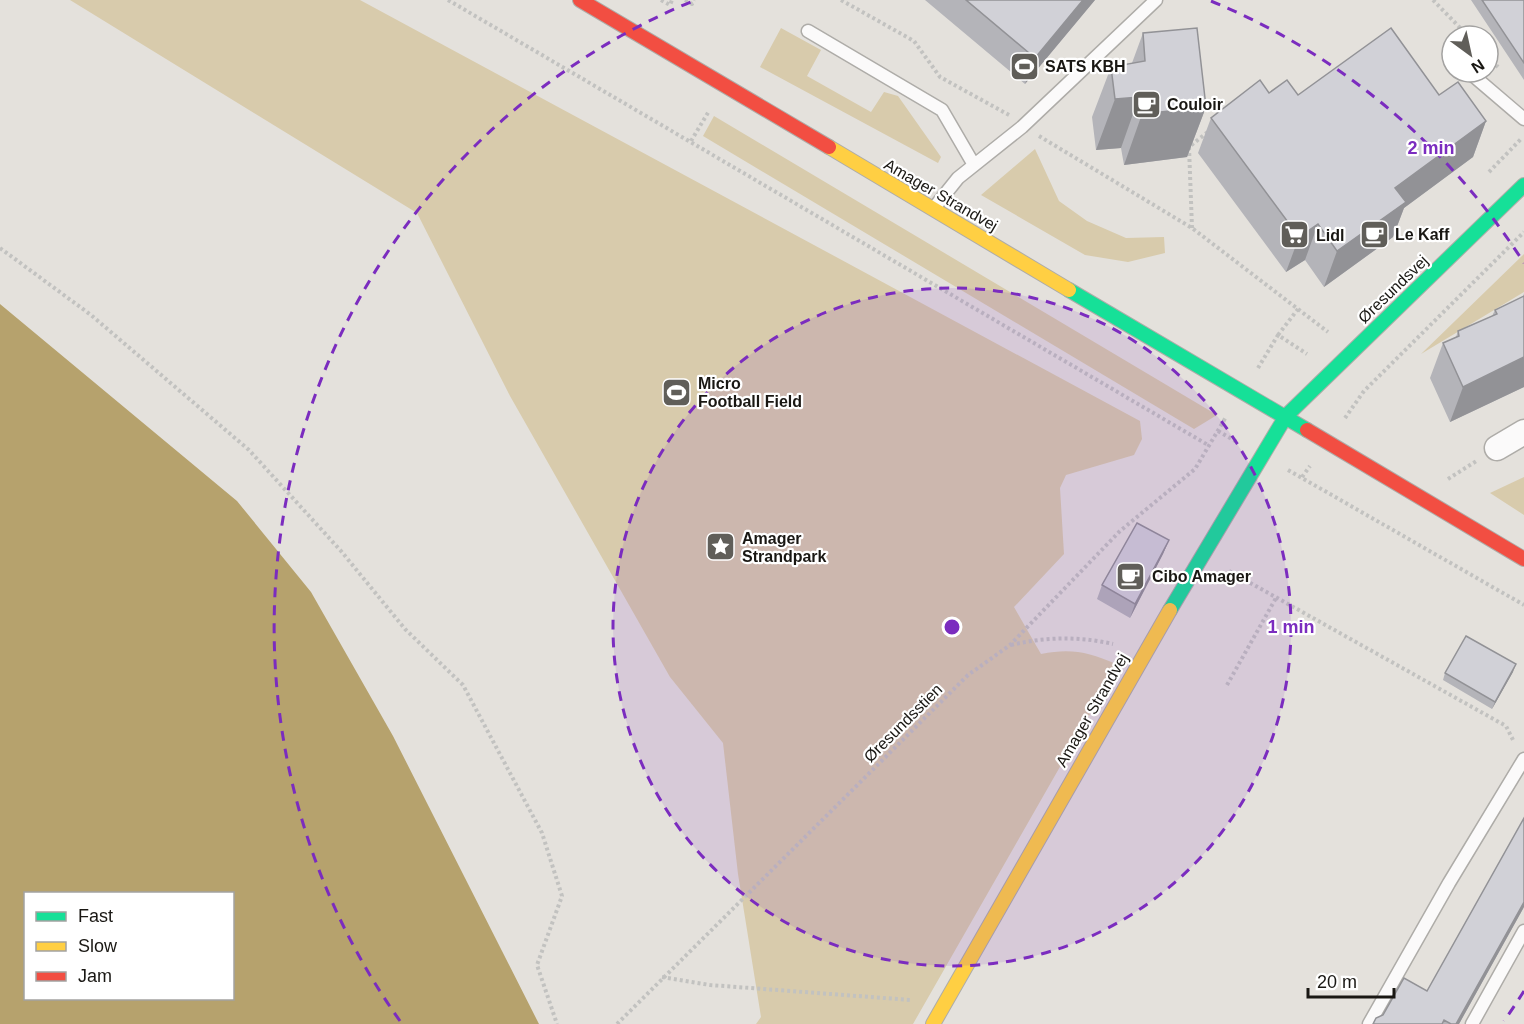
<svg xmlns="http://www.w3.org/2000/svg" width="1524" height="1024" font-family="Arial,sans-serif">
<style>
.green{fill:#d8cbac}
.water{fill:#b6a26d;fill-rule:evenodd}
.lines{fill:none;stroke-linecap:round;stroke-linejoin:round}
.lane-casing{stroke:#aeaca8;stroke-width:15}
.street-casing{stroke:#aeaca8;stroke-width:27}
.fast-casing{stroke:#aeaca8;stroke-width:16}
.slow-casing{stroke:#aeaca8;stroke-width:16}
.jam-casing{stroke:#aeaca8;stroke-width:16}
.path{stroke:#c2c2c0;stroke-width:4;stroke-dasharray:3 3;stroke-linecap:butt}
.lane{stroke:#fbfafa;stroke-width:12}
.street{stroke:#fbfafa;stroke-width:24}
.fast{stroke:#16e098;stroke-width:14}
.slow{stroke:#ffcf43;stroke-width:14}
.jam{stroke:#f24e42;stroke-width:14}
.wall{fill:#b4b4b9}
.shaded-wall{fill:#929296}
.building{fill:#d1d1d7;stroke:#929296;stroke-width:1.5}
.ring{fill:none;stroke:#7b2cbf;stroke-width:3;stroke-dasharray:10 8}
.labels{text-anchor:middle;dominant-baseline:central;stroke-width:4.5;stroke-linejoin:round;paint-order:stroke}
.poi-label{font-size:16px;font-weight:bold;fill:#191713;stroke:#fff;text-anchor:start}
.street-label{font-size:16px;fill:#191713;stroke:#fff}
.centre{fill:#7b2cbf;stroke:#fff;stroke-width:3}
.ring-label{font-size:18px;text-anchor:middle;font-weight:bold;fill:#7b2cbf;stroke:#fff;stroke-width:4.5;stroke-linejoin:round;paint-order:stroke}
</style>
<rect width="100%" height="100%" fill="#e4e1dc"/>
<path class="green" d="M70,0H360L1140,421L1142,439L1134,455L1066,475L1060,488L1064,554L1014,607L1041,654C1071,648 1088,652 1116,664L1109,681L913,1024H756L761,1017L738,874L723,743L670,677L510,396L417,213Z
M781,28L821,50L807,76L871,112L884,92L898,96L941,157L938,163L760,67Z
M714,116L1217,415L1194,429L703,136Z
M1035,149L1059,201L1087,221L1126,238L1164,237L1165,253L1128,262L1085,255L981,195Z
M1524,254V292L1421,354Z
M1524,477V515L1490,493Z"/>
<path class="water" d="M0,304L237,501L311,592L393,736L539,1024H0ZM26,894H232V998H26Z"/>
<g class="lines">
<defs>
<path id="lane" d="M808,31L942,110L974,165
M1469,72L1524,119
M934,208L958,178L1022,127L1156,0
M1369,1024L1449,883L1524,759
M1472,1024L1524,931"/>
<path id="street" d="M1497,448L1524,432"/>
<path id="fast" d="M1069,290L1307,430
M1170,610L1286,416L1524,185"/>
<path id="slow" d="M829,147L1069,290
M933,1024L1170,610"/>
<path id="jam" d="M580,0L829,147
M1307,430L1524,559"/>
</defs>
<use href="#lane" class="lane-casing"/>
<use href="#street" class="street-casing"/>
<use href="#fast" class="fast-casing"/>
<use href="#slow" class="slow-casing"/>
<use href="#jam" class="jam-casing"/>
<path class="path" d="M448,0L1208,445
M661,0L670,5L672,0
M685,0L692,4L694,0
M841,0L914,41L940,77L1009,115
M1433,0L1468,36
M1488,57L1498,67
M1039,136L1192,228L1328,332
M691,141L709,111
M1489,172L1521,139
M1192,228L1189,147L1209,131
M0,248L91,315L249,450L341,551L405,629L463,685L542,833L562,896L537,965L557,1024
M1278,335L1298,309
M1258,368L1278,335L1307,354
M1345,418L1364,391L1524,232
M1218,431L1237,442
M1288,470L1524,605
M1302,477L1310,466
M1448,479L1478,460
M1229,571L1506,726L1514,742
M1011,645C1045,637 1079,636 1113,644
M1227,685L1276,598
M662,977L710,985L911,1000
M617,1024L968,675L1010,645L1120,531L1195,469L1226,417"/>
<use href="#lane" class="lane"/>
<use href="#street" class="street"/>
<use href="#fast" class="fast"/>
<use href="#slow" class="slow"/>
<use href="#jam" class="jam"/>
</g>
<path class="wall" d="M925,0H1095L1025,84Z
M1471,0H1524V80Z
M1143,33L1206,107L1187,157L1124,165L1121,148L1096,150L1092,117L1111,67L1132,63Z
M1269,93L1298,95H1439L1486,121L1473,157L1404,208L1393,237L1324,287L1305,260L1286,272L1198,153L1211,118Z
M1524,293V387L1450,422L1430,378L1443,343L1456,337L1458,331L1492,316L1495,310L1523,297Z
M1169,540L1163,554L1130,618L1097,599L1102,585Z
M1513,672L1492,709L1443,680L1445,673Z
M1524,907L1459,1024H1373L1383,1015L1427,991Z"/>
<path class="shaded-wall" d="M1083,0H1095L1025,84L1035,58Z
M1139,97L1121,148L1096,150L1115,99Z
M1206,107L1187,157L1124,165L1142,114Z
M1486,121L1473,157L1404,208L1393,237L1324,287L1337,251L1395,188Z
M1318,224L1305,260L1286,272L1299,237Z
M1524,357V387L1450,422L1463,387Z
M1169,540L1163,554L1130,618L1135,604Z
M1516,664L1513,672L1492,709L1495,702Z
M1524,902V907L1459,1024H1456Z"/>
<path class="building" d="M966,0H1083L1035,58Z
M1482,0H1524V63Z
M1197,28L1206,107L1142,114L1139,97L1115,99L1111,67L1145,61L1143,33Z
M1391,28L1439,95L1458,82L1486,121L1395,188L1406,202L1337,251L1318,224L1299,237L1211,118L1260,80L1269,93L1287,80L1298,95Z
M1524,296V357L1463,387L1443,343L1459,336L1458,331L1497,314L1495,310Z
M1137,523L1169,540L1135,604L1102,585Z
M1466,636L1516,664L1495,702L1445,673Z
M1524,818V902L1456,1024H1451L1444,1020L1442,1024H1373L1376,1018L1383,1015L1404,978L1427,991Z"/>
<circle cx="952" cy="627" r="339" fill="#7b2cbf" fill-opacity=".12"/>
<g class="ring">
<circle cx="952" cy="627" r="339"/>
<path d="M1524 991A678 678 0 0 1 1504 1021M400 1021A678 678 0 0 1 693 1M1211 1A678 678 0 0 1 1524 263"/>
</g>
<defs>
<symbol id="stadium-square" viewBox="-11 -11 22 22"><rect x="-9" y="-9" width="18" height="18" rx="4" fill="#605e59" stroke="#fff"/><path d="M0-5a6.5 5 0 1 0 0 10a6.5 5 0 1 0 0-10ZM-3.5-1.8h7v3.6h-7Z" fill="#fff"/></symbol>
<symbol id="cafe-square" viewBox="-11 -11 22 22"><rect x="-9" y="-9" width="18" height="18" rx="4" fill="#605e59" stroke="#fff"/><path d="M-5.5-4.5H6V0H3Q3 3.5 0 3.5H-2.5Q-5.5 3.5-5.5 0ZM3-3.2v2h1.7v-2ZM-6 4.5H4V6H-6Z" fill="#fff"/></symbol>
<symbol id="supermarket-square" viewBox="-11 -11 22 22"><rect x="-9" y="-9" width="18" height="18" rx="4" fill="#605e59" stroke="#fff"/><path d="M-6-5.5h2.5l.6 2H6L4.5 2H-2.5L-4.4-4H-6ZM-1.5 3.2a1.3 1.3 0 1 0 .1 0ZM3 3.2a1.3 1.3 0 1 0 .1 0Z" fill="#fff"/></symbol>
<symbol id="sight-square" viewBox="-11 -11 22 22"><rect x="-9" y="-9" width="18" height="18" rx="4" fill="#605e59" stroke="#fff"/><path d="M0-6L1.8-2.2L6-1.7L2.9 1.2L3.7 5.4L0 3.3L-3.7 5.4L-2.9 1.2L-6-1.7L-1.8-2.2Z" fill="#fff"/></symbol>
</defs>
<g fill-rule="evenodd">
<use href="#stadium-square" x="1008" y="50" width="33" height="33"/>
<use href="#cafe-square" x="1130" y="88" width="33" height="33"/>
<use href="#cafe-square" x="1358" y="218" width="33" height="33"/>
<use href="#supermarket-square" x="1278" y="218" width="33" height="33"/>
<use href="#stadium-square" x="660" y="376" width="33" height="33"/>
<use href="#sight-square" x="704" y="530" width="33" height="33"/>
<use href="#cafe-square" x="1114" y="560" width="33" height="33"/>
</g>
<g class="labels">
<g class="poi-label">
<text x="1045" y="66">SATS KBH</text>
<text x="1167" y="104">Couloir</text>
<text x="1395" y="234">Le Kaff</text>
<text x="1316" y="235">Lidl</text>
<text x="698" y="383">Micro<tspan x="698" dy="18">Football Field</tspan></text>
<text x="742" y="538">Amager<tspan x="742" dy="18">Strandpark</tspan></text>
<text x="1152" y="576">Cibo Amager</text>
</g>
<g class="street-label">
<text transform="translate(941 195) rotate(30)">Amager Strandvej</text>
<text transform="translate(1393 289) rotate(-44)">Øresundsvej</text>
<text transform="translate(1092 710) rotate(-60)">Amager Strandvej</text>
<text transform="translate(903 723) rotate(-45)">Øresundsstien</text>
</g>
</g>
<circle cx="952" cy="627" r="9" class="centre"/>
<g class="ring-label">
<text x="1431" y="154">2 min</text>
<text x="1291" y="633">1 min</text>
</g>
<rect x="24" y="892" width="210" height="108" fill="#ffffff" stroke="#a3a2a1" stroke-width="1.5"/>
<rect x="36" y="912" width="30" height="9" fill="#16e098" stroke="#a3a2a1" stroke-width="1.5"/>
<text x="78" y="922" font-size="18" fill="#191713">Fast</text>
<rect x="36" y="942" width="30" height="9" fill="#ffcf43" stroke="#a3a2a1" stroke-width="1.5"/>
<text x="78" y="952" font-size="18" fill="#191713">Slow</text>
<rect x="36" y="972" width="30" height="9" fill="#f24e42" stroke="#a3a2a1" stroke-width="1.5"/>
<text x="78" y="982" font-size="18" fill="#191713">Jam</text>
<g transform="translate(1470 54) rotate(147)"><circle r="28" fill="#ffffff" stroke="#a3a2a1" stroke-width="1.5"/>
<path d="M0-4.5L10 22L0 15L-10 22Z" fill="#605e59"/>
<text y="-9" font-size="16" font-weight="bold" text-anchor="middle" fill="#191713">N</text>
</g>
<path d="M1308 988v9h86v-9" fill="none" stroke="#191713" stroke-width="3"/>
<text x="1317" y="988" font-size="18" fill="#191713" stroke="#ffffff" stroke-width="4.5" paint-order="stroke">20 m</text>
</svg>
